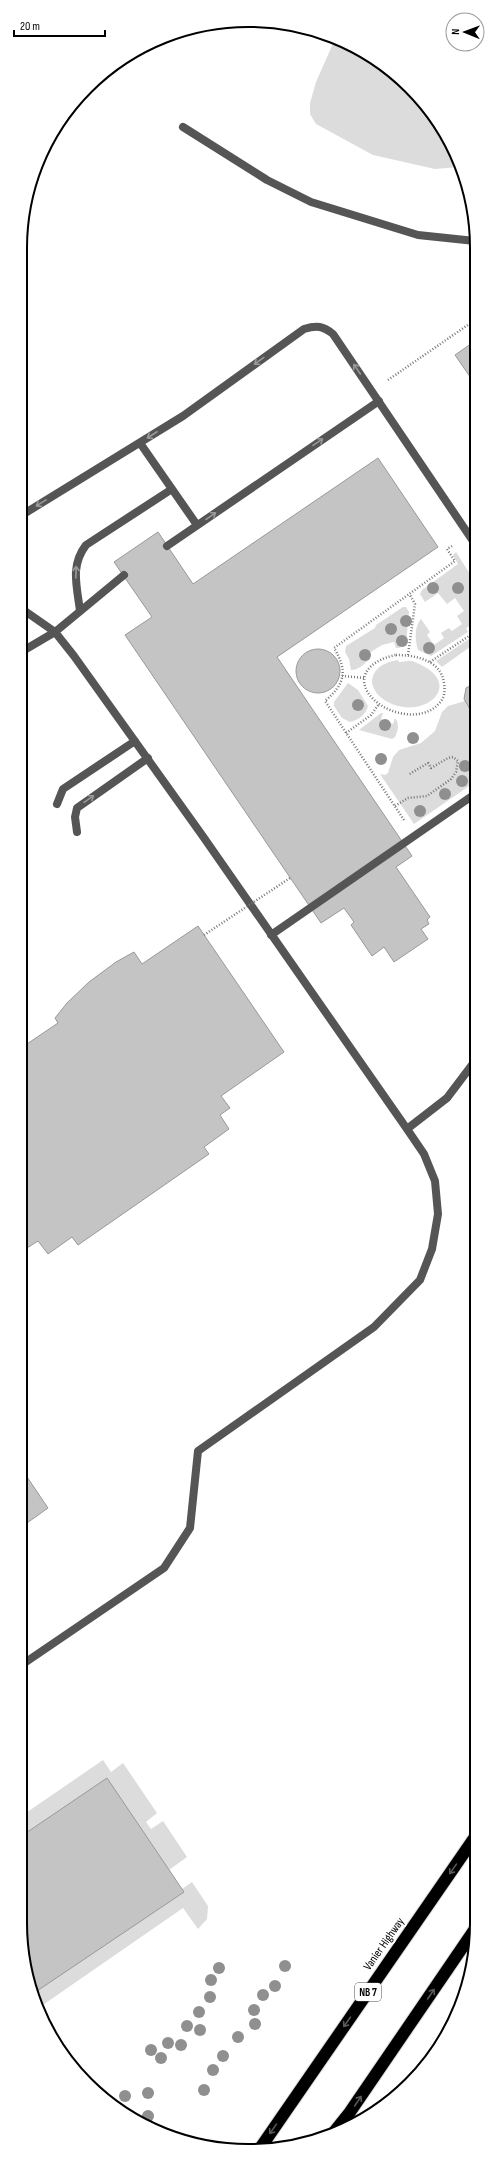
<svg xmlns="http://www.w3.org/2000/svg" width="497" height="2171" font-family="'Sofia Sans Condensed',sans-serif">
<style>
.green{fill:#dcdcdc}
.building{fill:#c4c4c4;stroke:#999}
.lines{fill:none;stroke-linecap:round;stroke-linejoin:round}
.highway-casing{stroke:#dbdbdb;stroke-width:14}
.path{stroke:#777;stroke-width:2.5;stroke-dasharray:1 2;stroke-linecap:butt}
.lane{stroke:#555;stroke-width:8}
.highway{stroke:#000;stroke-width:12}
.path-bridge{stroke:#777;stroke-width:2.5;stroke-dasharray:1 2;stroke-linecap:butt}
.tree{fill:#8f8f8f}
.oneway{stroke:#999}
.oneway2{stroke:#595959}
.labels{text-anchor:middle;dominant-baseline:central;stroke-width:4;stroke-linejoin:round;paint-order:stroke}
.shield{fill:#fff;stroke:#4c4c4c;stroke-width:1}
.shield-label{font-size:11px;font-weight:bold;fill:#000}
.street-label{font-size:12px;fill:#000;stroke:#fff}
.rim{fill:none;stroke:#000;stroke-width:2}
</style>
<rect width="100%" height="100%" fill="#fff"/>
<path class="green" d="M335,39L350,44L410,87L454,148L459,167L435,169L373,155L316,124L310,114V103L316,82Z
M456,552L475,582V623L466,628L468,632L431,656L418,650C415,641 414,627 421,619L430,632L427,635L434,645L444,638L441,633L449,628L452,631L462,624L457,616L464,611L455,598L447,604L438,593L425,602L420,594L422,590L458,564L453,555Z
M403,607H406L409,612L406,644L399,648H396L394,642L382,645L369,653L370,659C364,664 359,670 351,670L349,659L345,652L346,646L375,628L376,625Z
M472,637L474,644L442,667L436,661Z
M398,660L399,662C403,662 405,661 408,661C412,660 419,664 423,666C461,686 426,718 392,704C381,699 375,694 372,683C372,668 385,662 398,660Z
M348,683L358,690L368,706C366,715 358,720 350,722L342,718L334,706V702Z
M465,701L470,709L475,710V782L414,824L380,774L385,775L388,773L393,757L399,750L421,743L435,731L442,712L448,706Z
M381,713H383L381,719L393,724L395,718C400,725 398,730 395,737L392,739L359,730Z
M103,1760L111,1772L123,1763L157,1813L146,1822L151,1829L163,1821L187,1857L169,1870L182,1889L192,1882L208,1906L207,1919L198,1929L183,1908L37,2009L20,1922V1817Z"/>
<path class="building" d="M475,341V384L455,355Z
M378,458L438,547L277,657L412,856L396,867L430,917L427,920L429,924L421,929L428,939L394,962L384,947L372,956L351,925L354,922L344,908L321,923L125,635L152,617L114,562L158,532L193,584Z
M296 671a22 22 0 1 1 44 0a22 22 0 1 1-44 0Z
M475,683V710L470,709L464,699L466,688Z
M198,926L284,1052L221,1096L230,1108L220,1115L229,1129L204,1147L209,1154L78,1245L72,1237L48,1254L38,1241L27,1248L21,1239V1048L58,1023L55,1018L67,1003L89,982L116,962L134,952L142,964Z
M21,1468L48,1508L20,1528Z
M107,1778L184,1892L34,1993L20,1922V1837Z"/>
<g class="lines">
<defs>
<path id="highway" d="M334,2132L350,2112L475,1929
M261,2147L475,1837"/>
</defs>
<use href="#highway" class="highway-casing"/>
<path class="path" d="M388,380L475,320
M396,655C415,655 441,660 444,683C445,689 445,696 441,701C424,725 380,714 367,691C356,670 379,658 396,655Z
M408,655L415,604L410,595
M430,662L475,632
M342,676L365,678
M346,733L371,715L379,704
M395,806L408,798L427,796L451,779L456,772L458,761L453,757L448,758L431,768L428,763L408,775
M404,820L325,701C345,684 348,671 334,648L455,561L447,549L452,546"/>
<path class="lane" d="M183,127L267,180L311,202L418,235L475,241
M140,443L197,525
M22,515L183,416L304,329C317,325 323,326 333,334L475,544
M167,546L379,401
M80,611C77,586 70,566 86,545L172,489
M21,652L55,632L124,575
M57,804L63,789L135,741
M77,832L75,817L77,808L148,758
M271,935L475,794
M407,1129L447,1098L475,1061
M20,1666L164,1568L190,1528L198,1451L374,1327L420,1280L432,1249L438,1214L435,1181L424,1154L407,1129L202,835L74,656L55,632L22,609"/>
<use href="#highway" class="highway"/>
<path class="path-bridge" d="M204,935L290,878"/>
</g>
<g class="tree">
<circle cx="433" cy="588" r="6"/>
<circle cx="458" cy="588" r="6"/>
<circle cx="406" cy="621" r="6"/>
<circle cx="391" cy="629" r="6"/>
<circle cx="402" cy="641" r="6"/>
<circle cx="429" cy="648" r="6"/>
<circle cx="365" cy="655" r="6"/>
<circle cx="358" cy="705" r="6"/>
<circle cx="385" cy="725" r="6"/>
<circle cx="413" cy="738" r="6"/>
<circle cx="381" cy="759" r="6"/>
<circle cx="465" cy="766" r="6"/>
<circle cx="462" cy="781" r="6"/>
<circle cx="445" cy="794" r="6"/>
<circle cx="420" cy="811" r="6"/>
<circle cx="285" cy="1966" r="6"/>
<circle cx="219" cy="1968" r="6"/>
<circle cx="211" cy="1980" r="6"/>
<circle cx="275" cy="1986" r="6"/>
<circle cx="263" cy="1995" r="6"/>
<circle cx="210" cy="1997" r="6"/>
<circle cx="254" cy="2010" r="6"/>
<circle cx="199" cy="2012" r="6"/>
<circle cx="255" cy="2024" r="6"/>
<circle cx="187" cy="2026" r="6"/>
<circle cx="200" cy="2030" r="6"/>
<circle cx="238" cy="2037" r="6"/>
<circle cx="168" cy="2043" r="6"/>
<circle cx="181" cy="2045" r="6"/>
<circle cx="151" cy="2050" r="6"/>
<circle cx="223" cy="2056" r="6"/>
<circle cx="161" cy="2058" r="6"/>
<circle cx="213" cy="2070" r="6"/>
<circle cx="204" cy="2090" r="6"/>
<circle cx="148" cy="2093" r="6"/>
<circle cx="125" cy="2096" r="6"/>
<circle cx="148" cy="2116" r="6"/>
</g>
<defs><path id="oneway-shaft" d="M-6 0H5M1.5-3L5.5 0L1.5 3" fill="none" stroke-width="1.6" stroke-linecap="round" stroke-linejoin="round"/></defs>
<g class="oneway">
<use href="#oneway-shaft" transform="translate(259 361) rotate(144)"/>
<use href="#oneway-shaft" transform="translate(357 369) rotate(-124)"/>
<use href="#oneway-shaft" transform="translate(152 435) rotate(147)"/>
<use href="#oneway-shaft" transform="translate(318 442) rotate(-34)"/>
<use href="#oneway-shaft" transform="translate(41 503) rotate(148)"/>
<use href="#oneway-shaft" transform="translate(211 516) rotate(-35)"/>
<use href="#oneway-shaft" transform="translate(76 572) rotate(-89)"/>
<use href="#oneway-shaft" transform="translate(89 799) rotate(-35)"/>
</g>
<g class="oneway2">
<use href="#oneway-shaft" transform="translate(453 1869) rotate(125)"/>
<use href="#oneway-shaft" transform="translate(431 1994) rotate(-56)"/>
<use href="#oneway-shaft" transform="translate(347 2022) rotate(125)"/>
<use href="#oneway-shaft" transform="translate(358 2101) rotate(-56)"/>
<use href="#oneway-shaft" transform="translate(273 2129) rotate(125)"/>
</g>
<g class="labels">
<rect class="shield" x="355" y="1983" width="26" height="18" rx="3"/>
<g class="shield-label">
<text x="368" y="1992">NB 7</text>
</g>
<g class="street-label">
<text transform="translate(384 1944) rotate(-55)">Vanier Highway</text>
</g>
</g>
<path d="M0 0H497V2171H0ZM248 27H249A221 221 0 0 1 470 248V1923A221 221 0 0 1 249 2144H248A221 221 0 0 1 27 1923V248A221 221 0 0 1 248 27Z" fill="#fff" fill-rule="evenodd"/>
<path class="rim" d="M248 27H249A221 221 0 0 1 470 248V1923A221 221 0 0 1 249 2144H248A221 221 0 0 1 27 1923V248A221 221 0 0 1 248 27Z"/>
<g transform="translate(465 32) rotate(271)"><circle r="19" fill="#ffffff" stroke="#999999"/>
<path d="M0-3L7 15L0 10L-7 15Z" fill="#000000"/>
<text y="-6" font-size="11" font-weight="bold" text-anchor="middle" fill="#000000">N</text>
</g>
<path d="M14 30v6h91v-6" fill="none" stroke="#000000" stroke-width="2"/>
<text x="20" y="30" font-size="12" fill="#000000" stroke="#ffffff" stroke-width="3" paint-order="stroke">20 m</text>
</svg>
